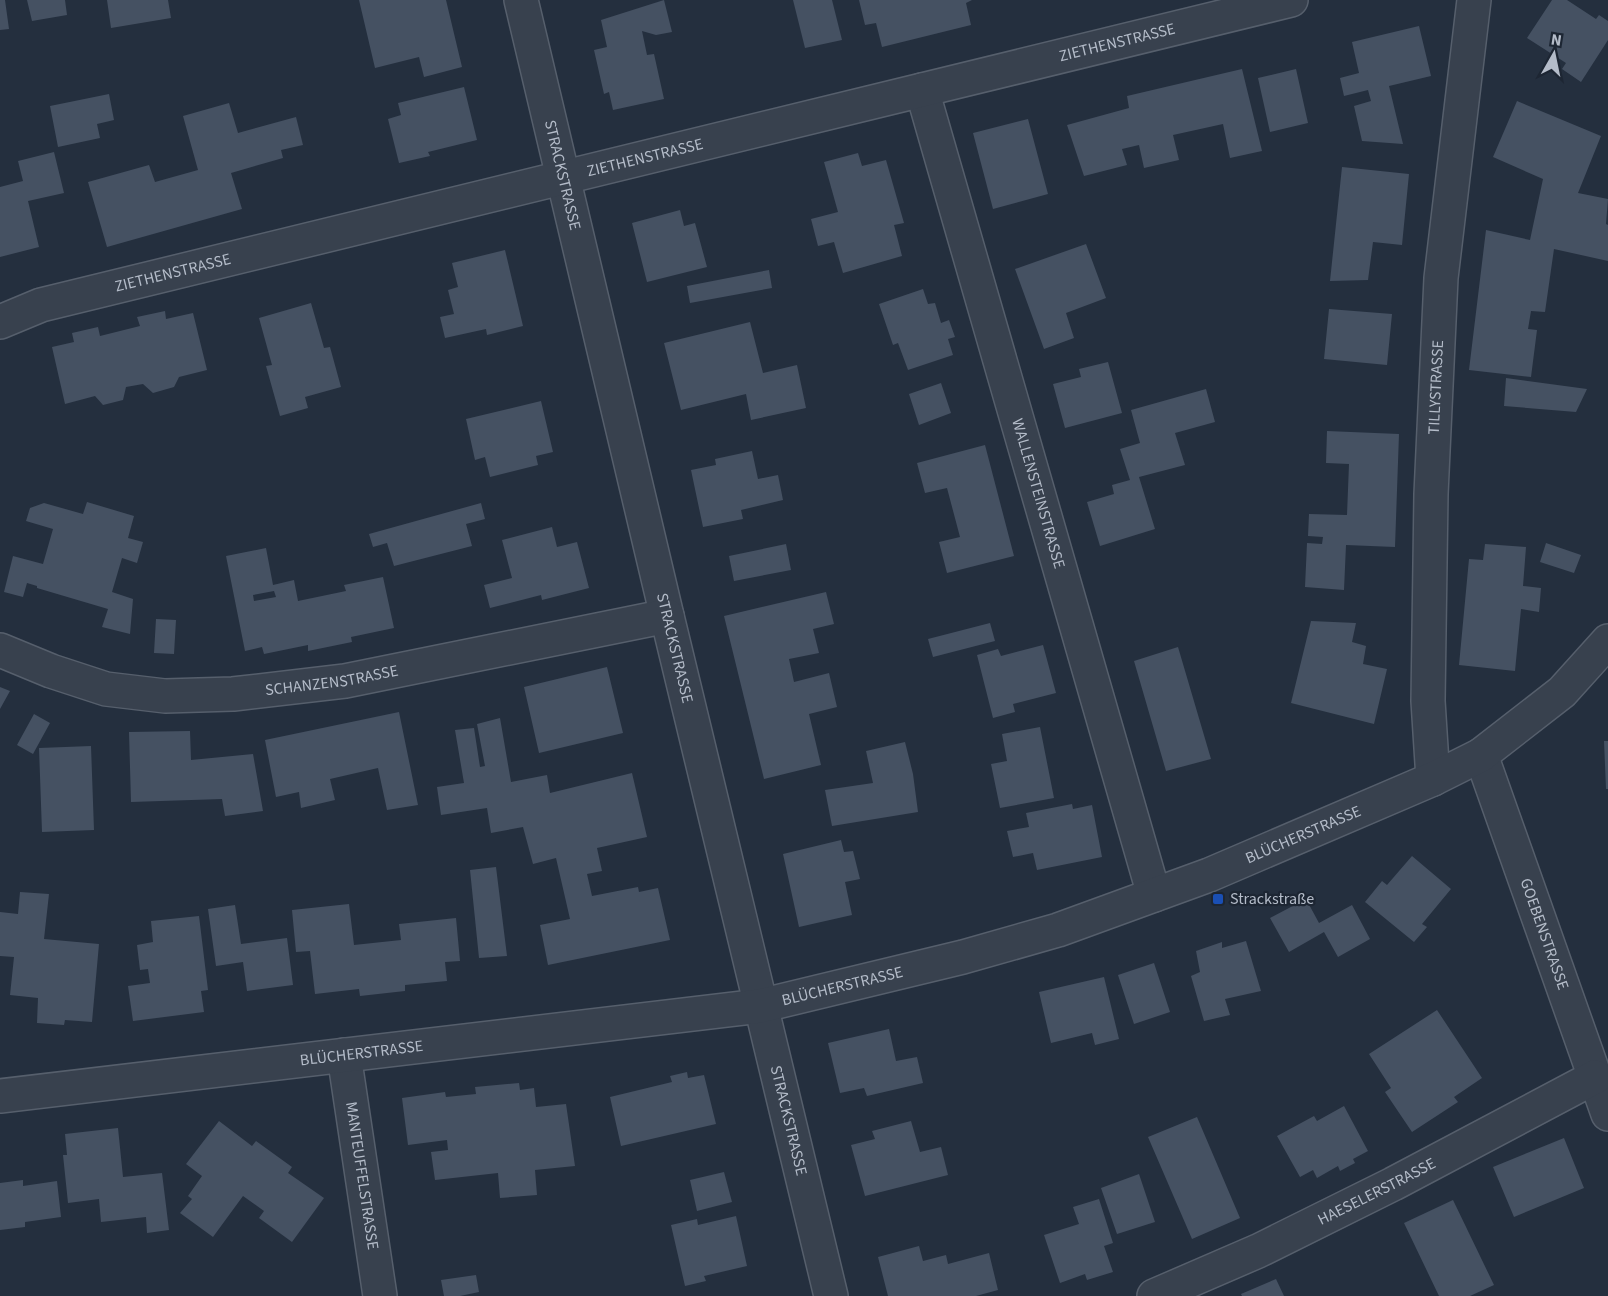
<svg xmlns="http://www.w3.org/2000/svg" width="1608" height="1296" font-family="'Source Sans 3',sans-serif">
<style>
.building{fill:#455162;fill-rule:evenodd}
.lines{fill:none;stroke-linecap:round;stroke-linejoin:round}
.minor-casing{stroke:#565f6c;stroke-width:36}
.minor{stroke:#38414e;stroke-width:33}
.transit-dot{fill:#1a4fb4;stroke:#1d2633;stroke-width:2}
.labels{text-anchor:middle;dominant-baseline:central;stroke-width:4.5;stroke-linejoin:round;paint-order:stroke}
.street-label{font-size:16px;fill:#b4bcc9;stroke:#1d2633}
.poi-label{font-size:16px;fill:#b4bcc9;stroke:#1d2633;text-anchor:start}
</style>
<rect width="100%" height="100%" fill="#242f3e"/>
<path class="building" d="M0,0H5L9,29L0,30Z
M27,0H65L67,15L32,21Z
M107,0H168L171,18L111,28Z
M359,0H446L462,67L424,77L419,57L375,68Z
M664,0L672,32L656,35L642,31L647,55L654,54L664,99L613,110L609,92L604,94L594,50L607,47L601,20Z
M793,0H832L842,40L805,48Z
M859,0H972L966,3L971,25L882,47L876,23L865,25Z
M1552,0H1567L1596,19L1599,15L1608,21V40L1581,82L1562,69L1566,63L1527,38Z
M1419,26L1431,76L1389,86L1403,144L1362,141L1354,106L1371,101L1368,90L1344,96L1340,78L1359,73L1352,42Z
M1242,69L1262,151L1230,158L1223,124L1173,135L1179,160L1144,168L1139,145L1122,149L1127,165L1084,176L1067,125L1129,108L1127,96Z
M1296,69L1308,123L1270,132L1258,78Z
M464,87L477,140L428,152L430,156L399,163L388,119L401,115L398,103Z
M109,94L114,120L97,124L100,138L58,147L50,106Z
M1517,101L1601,136L1578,193L1608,199L1606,224L1608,225V261L1554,249L1545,312L1531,311L1528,329L1537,330L1531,377L1469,370L1486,230L1530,240L1543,179L1493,157Z
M229,103L238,133L296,117L303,145L281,150L283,158L231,173L242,209L107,247L88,182L149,165L155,182L198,170L183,116Z
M1028,119L1048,194L993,209L973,133Z
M54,152L64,193L28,201L39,247L0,257V187L23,181L18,161Z
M858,153L862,166L886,160L904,223L894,225L902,256L843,273L834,242L818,246L811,219L838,212L824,162Z
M1342,167L1409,174L1402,245L1373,242L1368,280L1330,281Z
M680,210L684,226L695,223L707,267L647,282L632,223Z
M1086,244L1106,298L1066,313L1074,338L1044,349L1015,269Z
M505,250L523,326L487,335L486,329L445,338L440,317L454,314L448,290L458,287L452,263Z
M769,270L772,288L690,303L687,286Z
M923,289L928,304L935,303L941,323L949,320L955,337L948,339L953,355L908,370L898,343L893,345L879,304Z
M311,303L324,348L330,347L341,387L305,397L308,408L280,416L266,366L272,365L259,318Z
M1329,309L1392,314L1387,365L1324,359Z
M165,311L166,319L193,313L207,370L179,377L174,387L153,393L143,384L126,387L123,400L103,405L95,396L65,404L52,347L74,342L72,333L98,327L100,336L140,326L137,317Z
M750,322L763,373L797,365L806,408L751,420L746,394L681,410L664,343Z
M1108,362L1122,413L1065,428L1053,384L1081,377L1079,369Z
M1506,378L1587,389L1576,412L1504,406Z
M941,383L951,413L919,425L909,394Z
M1206,389L1215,422L1175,433L1185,465L1139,477L1155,529L1100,546L1087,502L1114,494L1112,485L1130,480L1120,449L1140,443L1131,410Z
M541,401L553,452L536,456L538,465L490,477L485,457L475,460L466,419Z
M1327,431L1399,434L1395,547L1346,545L1344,590L1305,587L1307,543L1322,544L1323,537L1308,536L1309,514L1347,515L1349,464L1326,463Z
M985,445L1014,556L947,573L939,542L960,537L947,488L925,493L917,463Z
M752,451L758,479L778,475L783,500L741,510L743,519L703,527L691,470L716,465L715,459Z
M87,502L134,516L128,538L143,542L137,563L122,558L112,592L133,599L130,634L102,627L108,609L37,588V586L27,583L23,597L4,592L13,556L43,564L53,529L26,521L30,508L44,503L83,514Z
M481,503L485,519L466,524L472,546L394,566L387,543L373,547L369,534Z
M552,527L557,547L577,542L589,588L542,600L541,595L490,608L484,585L512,578L502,540Z
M1546,543L1581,555L1574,573L1540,562Z
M786,544L791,570L734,581L729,556Z
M1485,544L1526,547L1523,586L1541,588L1539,612L1521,609L1515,671L1459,665L1469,559L1483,560Z
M266,548L273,585L294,580L298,601L346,591L344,585L383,577L394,628L351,637L352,642L308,651V645L264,654L262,647L245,651L226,556ZM274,591L276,597L254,601L253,595Z
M826,592L834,624L813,629L819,653L789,659L794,682L829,673L837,707L809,714L821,765L764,779L724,616Z
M156,619L176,620L174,654L154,653Z
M1311,621L1356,623L1352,642L1366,646L1363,664L1387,669L1374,724L1291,703Z
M990,623L995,641L933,657L928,639Z
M1043,645L1056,693L1013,704L1015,712L993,718L977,655L998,649L1001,656Z
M1178,647L1211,759L1166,771L1134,661Z
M607,667L623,733L539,753L524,687Z
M0,687L10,691L0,709Z
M399,712L418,805L387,810L378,768L330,779L335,800L301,808L299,792L276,797L265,740Z
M34,714L50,723L33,754L17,745Z
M500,718L511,782L547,775L550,793L632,773L647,837L597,848L602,871L587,874L592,896L638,887L639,892L658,888L670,940L548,965L540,925L570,919L556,858L533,864L523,827L491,833L487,808L441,815L437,787L464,783L455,730L474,728L480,767L485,766L477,724Z
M1040,727L1054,798L1000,808L991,764L1007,761L1002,734Z
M190,731L191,760L253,754L263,811L225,816L222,799L131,802L129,732Z
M1604,741H1608V789H1606Z
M905,742L913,774L918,812L832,826L825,790L873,783L866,751Z
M91,746L94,830L42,832L39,748Z
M1072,804L1073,809L1092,805L1102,857L1037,870L1033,853L1013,857L1007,831L1029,827L1026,813Z
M841,840L844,852L853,851L860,879L845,882L852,915L799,927L783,854Z
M1412,856L1451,889L1422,924L1427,927L1414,942L1365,902L1382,881L1387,885Z
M496,867L507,956L479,958L470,870Z
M20,892L49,894L44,939L99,944L92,1022L65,1020L64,1025L37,1023L38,998L10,995L14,957L0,956V912L18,914Z
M1306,899L1319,923L1352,905L1370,939L1338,957L1324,932L1289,952L1270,918Z
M349,904L354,945L401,940L399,924L456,918L460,961L445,962L447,981L405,985V991L360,996L359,989L315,994L310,951L296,952L292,910Z
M235,905L241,944L287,938L293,985L247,991L243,962L216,966L208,909Z
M199,916L208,990L201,991L204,1012L133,1021L128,986L150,983L148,969L140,970L137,945L153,942L151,921Z
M1246,941L1261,991L1225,999L1230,1015L1204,1021L1191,976L1200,972L1196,951L1222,942V948Z
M1154,963L1170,1012L1134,1024L1118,975Z
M1104,977L1119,1039L1095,1045L1092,1033L1051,1043L1039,992Z
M1437,1010L1482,1078L1454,1097L1458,1102L1412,1132L1385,1092L1391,1088L1369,1054Z
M889,1029L896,1061L917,1057L923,1083L867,1096L864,1088L840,1093L828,1043Z
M687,1072L688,1078L704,1075L716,1124L621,1146L610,1097L672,1082L670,1076Z
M519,1083L520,1090L534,1088L536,1107L566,1104L575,1166L535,1170L537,1195L500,1198L498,1173L435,1180L431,1152L448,1150L447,1140L408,1145L402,1098L445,1092L446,1097L476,1094L475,1087Z
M1344,1106L1368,1151L1353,1159L1355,1163L1340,1171L1338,1166L1317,1178L1313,1170L1300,1177L1277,1136L1314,1116L1317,1121Z
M1197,1117L1240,1218L1192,1239L1148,1137Z
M219,1121L252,1146L256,1141L292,1167L288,1173L324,1198L292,1242L259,1218L264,1211L243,1196L213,1237L180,1213L192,1199L188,1196L202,1176L186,1164Z
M911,1121L920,1152L941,1147L948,1175L865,1196L851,1145L875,1139L872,1131Z
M118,1128L123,1177L162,1173L169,1230L147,1233L146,1217L101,1222L99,1199L68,1203L63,1155H67L65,1134Z
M1564,1138L1584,1188L1514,1217L1493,1167Z
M724,1172L732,1202L697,1211L690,1180Z
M1139,1174L1155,1222L1117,1234L1101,1188Z
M23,1180V1186L57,1181L61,1217L25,1222V1227L0,1230V1183Z
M1099,1199L1113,1243L1104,1246L1113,1272L1087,1280L1085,1274L1060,1283L1044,1235L1079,1224L1073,1207Z
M1453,1200L1494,1285L1470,1296H1439L1404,1223Z
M736,1216L747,1266L704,1276L706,1281L685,1286L671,1225L697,1219L698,1225Z
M919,1246L923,1261L946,1255L948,1264L989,1253L998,1290L976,1296H888L878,1257Z
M476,1275L479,1292L460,1296H444L441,1280Z
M1276,1279L1284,1296H1242L1241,1294Z"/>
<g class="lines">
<defs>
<g id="minor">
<path id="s1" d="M521,0L667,616L831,1296"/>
<path id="s2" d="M922,90L1154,895"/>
<path id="s3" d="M0,322L41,305L1291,0"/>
<path id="s4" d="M0,650L51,671L106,689L165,696L233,694L345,681L667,616"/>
<path id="s5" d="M1481,755L1608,1114"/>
<path id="s6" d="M1433,779L1428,701L1431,494L1441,278L1474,0"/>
<path id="s7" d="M344,1055L380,1296"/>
<path id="s8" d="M0,1096L760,1006L963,957L1058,930L1209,875L1433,779L1481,755L1562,692L1608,641"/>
<path id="s9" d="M1154,1296L1258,1251L1393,1184L1595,1077"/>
</g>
</defs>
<use href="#minor" class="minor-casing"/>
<use href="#minor" class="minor"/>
</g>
<rect class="transit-dot" x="1212" y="893" width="12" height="12" rx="3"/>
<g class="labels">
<g class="street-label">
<text stroke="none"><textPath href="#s3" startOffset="1152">ZIETHENSTRASSE</textPath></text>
<text stroke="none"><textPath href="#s3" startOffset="666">ZIETHENSTRASSE</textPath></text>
<text stroke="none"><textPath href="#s1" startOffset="180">STRACKSTRASSE</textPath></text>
<text stroke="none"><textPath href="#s3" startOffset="180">ZIETHENSTRASSE</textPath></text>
<text stroke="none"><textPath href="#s6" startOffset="392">TILLYSTRASSE</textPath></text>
<text stroke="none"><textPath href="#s2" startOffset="420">WALLENSTEINSTRASSE</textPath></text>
<text stroke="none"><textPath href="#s1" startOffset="666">STRACKSTRASSE</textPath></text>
<text stroke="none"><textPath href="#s4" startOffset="340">SCHANZENSTRASSE</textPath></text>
<text stroke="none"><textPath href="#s8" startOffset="1336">BLÜCHERSTRASSE</textPath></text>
<text stroke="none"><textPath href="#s5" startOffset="190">GOEBENSTRASSE</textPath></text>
<text stroke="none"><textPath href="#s8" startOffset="850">BLÜCHERSTRASSE</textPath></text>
<text stroke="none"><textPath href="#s8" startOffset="364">BLÜCHERSTRASSE</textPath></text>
<text stroke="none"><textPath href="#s1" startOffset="1152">STRACKSTRASSE</textPath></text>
<text stroke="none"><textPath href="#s7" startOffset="122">MANTEUFFELSTRASSE</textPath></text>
<text stroke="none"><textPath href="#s9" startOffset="246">HAESELERSTRASSE</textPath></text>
</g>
<g class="poi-label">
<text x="1230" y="899">Strackstraße</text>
</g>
</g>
<g transform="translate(1554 54) rotate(9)" stroke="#1d2633" stroke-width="4.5" paint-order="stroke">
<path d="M0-4.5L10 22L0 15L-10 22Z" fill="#b4bcc9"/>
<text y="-9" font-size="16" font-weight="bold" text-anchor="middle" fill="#b4bcc9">N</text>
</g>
</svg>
